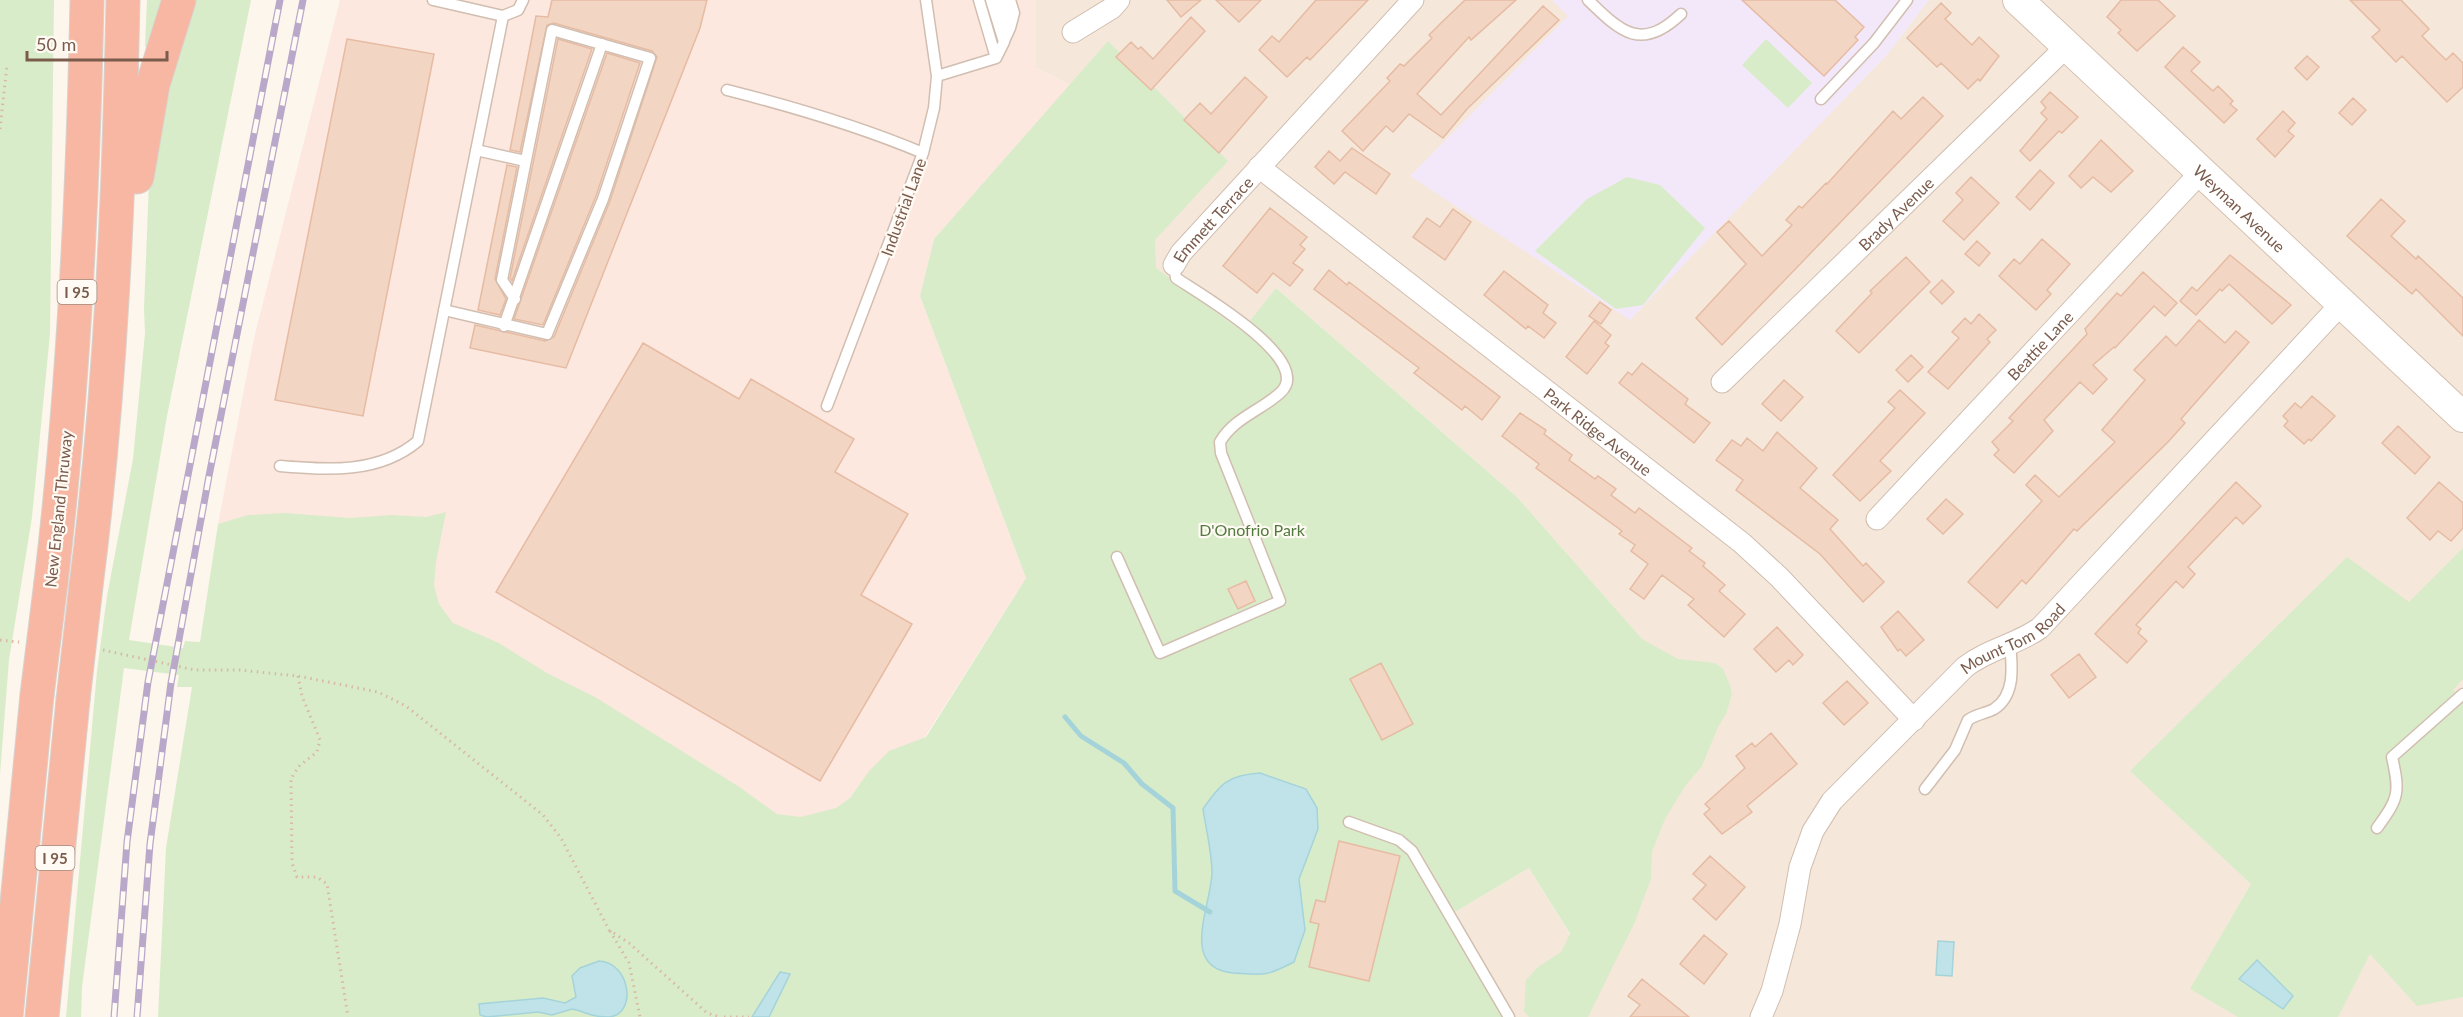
<svg xmlns="http://www.w3.org/2000/svg" width="2463" height="1017" font-family="Lato,sans-serif">
<style>
.residential{fill:#f5e8da}
.commercial{fill:#fde8e0}
.education{fill:#f3e8fa}
.green{fill:#d8ecc9}
.water{fill:#bfe3e8;stroke:#a5d3da;stroke-width:1.5}
.lines{fill:none;stroke-linecap:round;stroke-linejoin:round}
.stream{stroke:#a5d3da;stroke-width:5}
.building{fill:#f3d5c3;stroke:#e6bba3;stroke-width:1.5}
.lane-casing{stroke:#d1beb0;stroke-width:13}
.street-casing{stroke:#d1beb0;stroke-width:23}
.secondary-casing{stroke:#d6c0b0;stroke-width:32}
.highway-casing{stroke:#dad1cd;stroke-width:35}
.path{stroke:#d9b8a5;stroke-width:3;stroke-dasharray:1.5 4.5;stroke-linecap:butt}
.lane{stroke:#fff;stroke-width:10}
.street{stroke:#fff;stroke-width:21}
.secondary{stroke:#fff;stroke-width:30}
.highway{stroke:#f7b7a3;stroke-width:33}
.rail-casing{stroke:#b9a8c9;stroke-width:7}
.rail{stroke:#fffaf3;stroke-width:4.5;stroke-dasharray:14;stroke-linecap:butt}
.highway-bridge-casing{stroke:#dad1cd;stroke-width:35;stroke-linecap:butt}
.highway-bridge{stroke:#f7b7a3;stroke-width:33}
.labels{text-anchor:middle;dominant-baseline:central;stroke-width:4.5;stroke-linejoin:round;paint-order:stroke}
.shield{fill:#fffaf3;stroke:#a28b7f;stroke-width:1.5}
.shield-label{font-size:15px;font-weight:bold;fill:#7a5c4d}
.street-label{font-size:16px;fill:#7a5c4d;stroke:#fffaf3}
.park-label{font-size:16px;fill:#537a41;stroke:#fffaf3}
</style>
<rect width="100%" height="100%" fill="#fdf6ec"/>
<path class="residential" d="M1036,0H2463V1017H1516L1455,912L1529,868L1588,964L1709,716L1517,497L1276,288L1243,331L1155,268V240L1096,55L1070,85L1036,68Z"/>
<path class="commercial" d="M340,0H1036V68L1070,85L934,239L920,296L1026,578L862,836H814L218,524L254,338Z"/>
<path class="education" d="M1552,0H1929L1886,56L1630,320L1410,176L1568,16Z"/>
<path class="green" d="M0,0H54L50,334L32,517L9,660L0,774Z
M147,0H166L151,46L145,47Z
M192,0H251L167,416L129,640L183,648L185,641L200,642L218,524L248,515L285,513L350,518L392,515L426,517L446,512L436,562L434,585L439,604L453,623L499,643L547,673L595,697L738,786L777,814L801,817L836,808L850,798L869,771L889,751L926,737L1026,578L920,296L934,239L1108,41L1228,161L1155,240L1156,268L1242,331L1276,288L1517,497L1642,639L1678,659L1715,663L1723,669L1730,685L1732,694L1726,714L1718,727L1702,766L1685,786L1665,819L1652,852L1651,879L1634,924L1588,1017H1529L1524,1011L1526,980L1538,967L1561,952L1570,934L1529,868L1455,912L1516,1017H158L166,848L192,687H177L179,675L124,668L82,987L81,1017H66L97,671L107,596L133,459L145,333L144,309L150,156Z
M1766,39L1812,83L1788,108L1742,65Z
M1627,177L1660,185L1705,228L1643,305L1616,309L1535,251L1587,199Z
M2463,548V679L2453,690L2463,698V997L2417,1006L2370,954L2338,1017H2238L2190,989L2251,884L2130,771L2347,557L2409,602Z"/>
<path class="water" d="M1260,773L1306,789L1317,808L1318,829L1299,879L1305,930L1294,962C1265,977 1264,975 1233,973C1179,968 1211,906 1212,873C1212,852 1206,830 1203,809C1220,784 1228,775 1260,773Z
M1938,941L1954,942L1952,976L1936,975Z
M2257,960L2293,996L2283,1009L2239,979Z
M599,961C630,962 638,1014 609,1017C588,1017 588,1012 572,1009L552,1015L538,1012L487,1017L480,1015L479,1004L543,998L565,1003L576,997L572,976L580,968Z
M780,972L790,974L769,1017H752Z"/>
<g class="lines">
<path class="stream" d="M1065,717L1081,736L1124,763L1142,784L1173,808L1175,891L1210,912"/>
</g>
<path class="building" d="M552,0H707L700,28L566,368L470,348L475,325L545,341L554,337L610,201L657,57L652,51L554,23L547,25L520,152L510,150L536,16L548,17Z
M1167,0H1201L1181,17Z
M1216,0H1261L1239,22Z
M1316,0H1368L1310,60L1307,57L1287,77L1259,50L1272,36L1279,42Z
M1465,0H1516L1471,40L1469,37L1417,94L1441,115L1543,6L1559,20L1467,109L1443,138L1409,114L1393,132L1386,126L1363,151L1342,131L1390,81L1387,78L1400,64L1404,66L1432,38L1429,35L1441,23Z
M1742,0H1835L1864,27L1855,37L1858,40L1824,76Z
M2121,0H2158L2175,16L2137,51L2118,33L2121,30L2107,17Z
M2350,0H2401L2429,29L2422,36L2446,60L2453,53L2463,63V87L2447,102L2402,56L2396,62L2372,37L2380,30Z
M1941,3L1951,13L1945,19L1972,45L1979,37L1999,56L1980,81L1978,79L1968,89L1941,63L1937,67L1907,38Z
M1191,17L1205,31L1151,90L1116,57L1131,42L1138,49L1141,47L1153,59Z
M347,39L434,54L363,416L275,400Z
M558,39L592,49L512,281L510,278Z
M2183,47L2200,62L2191,71L2213,91L2218,86L2233,101L2230,104L2237,110L2224,123L2165,67Z
M607,53L640,63L596,196L543,325L514,319Z
M2307,56L2319,67L2307,80L2295,68Z
M1245,77L1267,97L1219,153L1184,120L1200,103L1211,114Z
M2050,92L2078,117L2062,133L2059,131L2030,161L2020,151L2047,119L2041,113L2046,108L2041,102Z
M1923,97L1943,116L1722,345L1696,318L1746,264L1717,232L1729,221L1762,256L1792,225L1786,220L1799,206L1802,208L1826,183L1827,184L1893,111L1901,119Z
M2353,98L2366,110L2352,125L2339,113Z
M2283,111L2295,123L2288,131L2294,136L2275,157L2257,139Z
M2101,140L2133,171L2111,192L2093,177L2081,188L2069,176Z
M1352,148L1390,174L1376,194L1345,172L1334,184L1315,167L1329,151L1340,161Z
M507,165L517,167L495,279L506,299L500,315L478,310Z
M2040,170L2054,183L2030,210L2016,197Z
M1971,177L1999,203L1964,240L1943,221L1963,200L1956,193Z
M2381,199L2405,221L2391,236L2416,259L2418,256L2463,298V336L2416,289L2412,294L2347,236Z
M1270,208L1307,237L1300,245L1305,249L1293,263L1303,270L1290,286L1273,273L1257,293L1223,266Z
M1453,209L1471,222L1445,260L1413,237L1427,218L1440,227Z
M2042,239L2070,264L2047,290L2051,294L2036,310L1999,276L2014,259L2020,264Z
M1977,241L1990,253L1979,266L1965,254Z
M2230,255L2291,305L2272,324L2229,284L2222,291L2220,289L2196,315L2180,301L2192,287L2197,291Z
M1906,257L1930,282L1859,353L1836,331L1872,293L1870,291Z
M1329,270L1347,285L1349,282L1500,397L1482,420L1465,406L1462,410L1414,373L1419,368L1314,289Z
M1504,271L1548,305L1543,313L1556,323L1544,338L1528,326L1526,329L1484,295Z
M2143,272L2177,303L2165,316L2154,306L2115,348L2114,347L2093,365L2107,379L2093,394L2080,382L2044,420L2053,431L2014,473L1994,455L1999,450L1992,442L2013,421L2009,418L2087,334L2085,329L2107,304L2117,293L2121,296Z
M1942,280L1954,292L1942,304L1930,292Z
M1600,302L1611,310L1601,324L1589,316Z
M1979,314L1996,330L1987,339L1990,342L1948,389L1928,372L1959,338L1952,332L1965,318L1971,324Z
M2199,320L2225,343L2236,331L2249,342L2181,419L2185,423L2168,442L2077,531L2074,529L2026,584L2022,580L1997,608L1968,582L2042,501L2026,485L2035,475L2059,497L2115,442L2102,430L2145,380L2134,370L2166,336L2176,346Z
M1594,321L1611,335L1605,343L1609,346L1587,374L1566,357Z
M643,343L739,399L751,379L854,439L835,472L908,514L861,595L912,624L820,781L496,592Z
M1911,355L1923,367L1908,382L1896,370Z
M1642,363L1688,399L1685,404L1710,423L1694,443L1619,383L1628,372L1632,375Z
M1784,380L1803,397L1781,421L1762,404Z
M1900,390L1925,413L1880,461L1891,471L1860,501L1833,475L1895,408L1888,402Z
M2312,396L2335,416L2311,441L2309,439L2304,444L2284,426L2288,421L2283,416L2295,403L2301,408Z
M1520,413L1546,430L1544,434L1572,455L1569,460L1595,479L1598,476L1616,489L1611,495L1635,513L1639,508L1692,548L1689,551L1705,563L1703,566L1725,585L1719,591L1745,614L1724,637L1688,605L1694,599L1662,575L1644,599L1630,589L1648,564L1631,551L1635,545L1619,534L1622,531L1536,468L1539,464L1502,436Z
M2398,426L2430,457L2415,474L2382,443Z
M1777,432L1817,468L1800,488L1838,520L1830,529L1863,566L1866,563L1884,582L1863,602L1820,554L1736,490L1743,480L1716,460L1732,440L1741,446L1747,438L1763,451Z
M2236,482L2261,506L2243,524L2236,517L2188,567L2195,574L2183,588L2176,581L2136,625L2141,629L2138,633L2147,641L2127,663L2095,634Z
M2439,482L2463,503V528L2451,541L2438,531L2430,540L2407,518Z
M1946,499L1963,514L1943,534L1927,519Z
M1246,581L1255,601L1238,609L1228,589Z
M1898,611L1924,640L1906,656L1900,649L1898,651L1881,627Z
M1777,627L1803,655L1793,665L1789,660L1776,672L1754,649Z
M2079,654L2096,677L2069,698L2051,675Z
M1381,663L1413,724L1382,740L1350,679Z
M1847,681L1868,703L1844,725L1823,703Z
M1771,733L1797,764L1747,806L1752,812L1722,834L1704,814L1710,809L1705,804L1745,768L1736,756L1752,743L1755,747Z
M1339,841L1400,856L1369,981L1309,967L1319,924L1310,922L1316,900L1325,902Z
M1710,856L1745,887L1716,920L1693,899L1706,885L1693,874Z
M1704,935L1727,954L1704,984L1680,964Z
M1642,979L1689,1017H1630L1640,1005L1628,996Z"/>
<g class="lines">
<defs>
<path id="lane" d="M433,0L503,16L518,10L523,0
M979,0L996,58
M1001,0L1010,28L1004,41
M1588,0C1621,32 1641,52 1681,14
M1010,28L1014,13L1010,0
M937,76L996,58L1004,42L991,0
M727,90C794,107 859,126 923,153
M1821,99L1874,43L1907,0
M476,150L525,161
M444,310L547,334L603,199L650,58L552,30L502,280L515,299
M504,326L602,44
M827,406L923,153L934,108L937,76L926,0
M280,466C328,470 379,474 418,441L503,16
M1117,557L1160,653L1280,601L1221,453L1220,442C1234,418 1260,411 1280,393C1317,361 1198,293 1176,278L1174,265
M1925,789L1955,750L1968,720C1976,714 1985,714 1994,709C2016,695 2012,665 2010,644
M1349,822L1399,840L1412,851L1509,1017
M2377,828C2399,798 2400,793 2392,757L2463,694"/>
<g id="street">
<path d="M1073,32L1112,8L1119,0"/>
<path id="s1" d="M1259,167L1742,543L1779,577L1914,720"/>
<path id="s2" d="M1174,265L1181,253L1413,0"/>
<path id="s3" d="M1722,382L2067,46"/>
<path id="s4" d="M1877,519L2201,172"/>
<path id="s5" d="M1761,1017L1772,991L1790,924L1800,867L1813,831L1832,801L1965,667C1988,649 2016,645 2040,628L2342,303"/>
</g>
<g id="secondary">
<path id="s6" d="M2018,0L2463,417"/>
</g>
<path id="highway" d="M137,177L153,84L179,0
M51,582C74,389 83,195 87,0
M86,586C111,391 119,196 123,0
M6,1017L37,695
M42,1017L73,700"/>
</defs>
<use href="#lane" class="lane-casing"/>
<use href="#street" class="street-casing"/>
<use href="#secondary" class="secondary-casing"/>
<use href="#highway" class="highway-casing"/>
<path class="path" d="M0,129L7,65
M0,640L19,642
M103,650L195,670H239L298,676L378,692L406,706L543,815L561,838L609,930L629,943L707,1013L720,1017
M298,676L302,696L320,740L317,752L298,767L291,779L292,863L297,877H317L327,884L348,1017
M610,931L629,963L640,1017
M724,1017H749"/>
<use href="#lane" class="lane"/>
<use href="#street" class="street"/>
<use href="#secondary" class="secondary"/>
<use href="#highway" class="highway"/>
<defs>
<path id="rail" d="M114,1017L127,842L148,682L280,0
M137,1017L150,844L171,683L209,476L303,0"/>
</defs>
<use href="#rail" class="rail-casing"/>
<use href="#rail" class="rail"/>
<defs>
<path id="highway-bridge" d="M37,695L51,582
M73,700L86,586"/>
</defs>
<use href="#highway-bridge" class="highway-bridge-casing"/>
<use href="#highway-bridge" class="highway-bridge"/>
</g>
<g class="labels">
<g class="shield">
<rect x="57.5" y="280" width="39" height="24" rx="4.5"/>
<rect x="35.5" y="846" width="39" height="24" rx="4.5"/>
</g>
<g class="shield-label">
<text x="77" y="292">I 95</text>
<text x="55" y="858">I 95</text>
</g>
<g class="street-label">
<text transform="translate(903 207) rotate(-70)">Industrial Lane</text>
<text stroke="none"><textPath href="#s6" startOffset="304">Weyman Avenue</textPath></text>
<text stroke="none"><textPath href="#s3" startOffset="242">Brady Avenue</textPath></text>
<text stroke="none"><textPath href="#s2" startOffset="60">Emmett Terrace</textPath></text>
<text stroke="none"><textPath href="#s4" startOffset="238">Beattie Lane</textPath></text>
<text stroke="none"><textPath href="#s1" startOffset="430">Park Ridge Avenue</textPath></text>
<text transform="translate(58 509) rotate(-84)">New England Thruway</text>
<text stroke="none"><textPath href="#s5" startOffset="474">Mount Tom Road</textPath></text>
</g>
<g class="park-label">
<text x="1252" y="529">D'Onofrio Park</text>
</g>
</g>
<path d="M27 51v9h140v-9" fill="none" stroke="#7a5c4d" stroke-width="3"/>
<text x="36" y="51" font-size="18" fill="#7a5c4d" stroke="#fffaf3" stroke-width="4.5" paint-order="stroke">50 m</text>
</svg>
